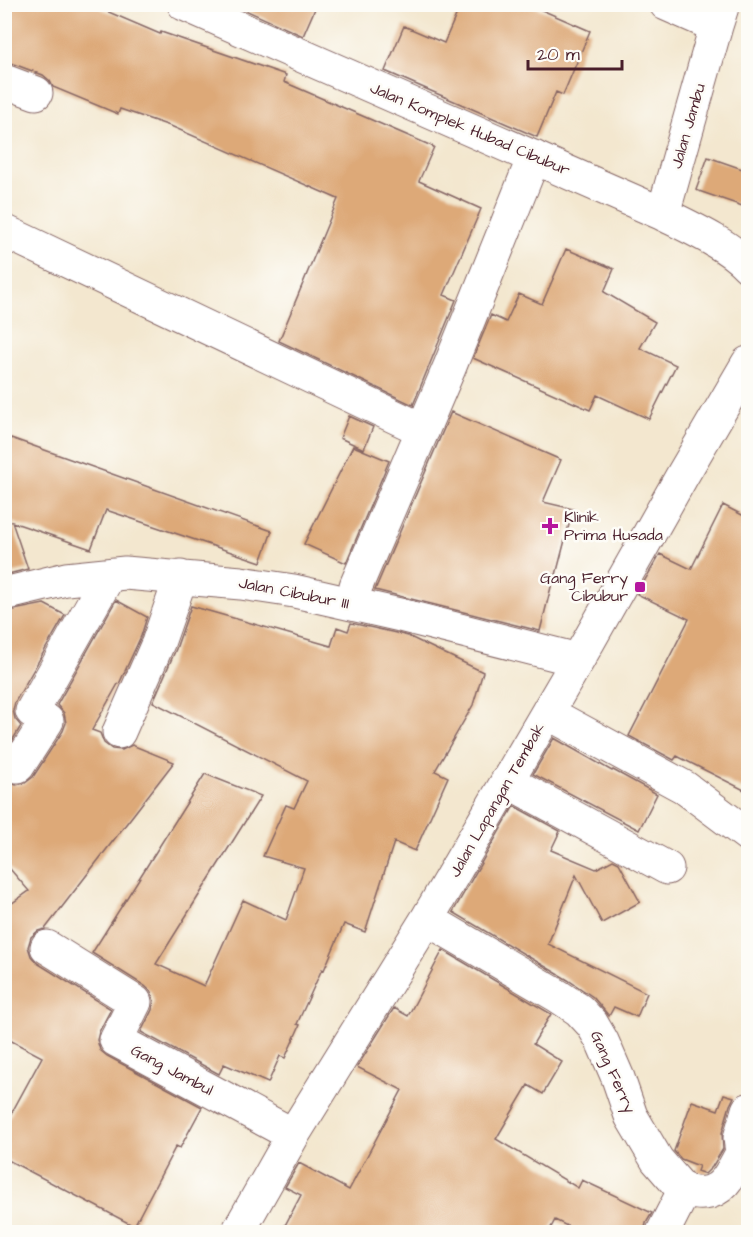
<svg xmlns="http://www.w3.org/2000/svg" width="753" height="1237" font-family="'Architects Daughter',sans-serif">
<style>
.building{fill:#dda978}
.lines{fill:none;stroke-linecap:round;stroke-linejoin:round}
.minor-casing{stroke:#856564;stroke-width:35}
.minor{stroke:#fff;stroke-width:33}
.poi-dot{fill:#b5179e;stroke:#fdfcf7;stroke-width:2}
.labels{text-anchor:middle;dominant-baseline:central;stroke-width:5;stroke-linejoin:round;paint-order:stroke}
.street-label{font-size:16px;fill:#4a1f2b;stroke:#fdfcf7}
.poi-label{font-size:16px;fill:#4a1f2b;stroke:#fdfcf7;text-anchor:start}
</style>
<rect width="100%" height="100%" fill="#fdfcf7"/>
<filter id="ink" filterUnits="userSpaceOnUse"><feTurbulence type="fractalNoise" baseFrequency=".0167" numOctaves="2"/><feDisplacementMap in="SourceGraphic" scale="12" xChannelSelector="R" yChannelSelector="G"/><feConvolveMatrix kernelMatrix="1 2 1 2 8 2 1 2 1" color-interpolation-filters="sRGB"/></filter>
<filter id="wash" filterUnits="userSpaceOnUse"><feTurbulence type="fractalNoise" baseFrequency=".008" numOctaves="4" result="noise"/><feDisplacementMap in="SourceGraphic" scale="24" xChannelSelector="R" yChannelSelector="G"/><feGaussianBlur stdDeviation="1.35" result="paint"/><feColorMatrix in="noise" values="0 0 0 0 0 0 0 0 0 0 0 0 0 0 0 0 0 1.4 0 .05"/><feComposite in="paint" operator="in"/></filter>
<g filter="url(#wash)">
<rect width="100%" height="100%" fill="#f3e7cf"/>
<g id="blocks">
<path class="building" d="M4,4H90L160,34L161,32L286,75L284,82L434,147L419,181L481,209L444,295L456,300L413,405L279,341L338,199L173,127L120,109L118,114L53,87L50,81L43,75L11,63H4Z
M232,4H317L303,36Z
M461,4H528L590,31L563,95L556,92L537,137L385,71L404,26L444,43Z
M708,157L748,171V208L696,190Z
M566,249L614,269L604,292L655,322L640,348L676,365L649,419L597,395L590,410L473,358L491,315L506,322L519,294L542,304Z
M451,412L561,460L543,502L573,509L556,575H554L540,631L375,590Z
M349,416L373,427L364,449L340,438Z
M11,438L272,531L261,562L106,510L91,549L12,522L28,569L4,575V456Z
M353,446L389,461L346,563L304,544Z
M723,505L748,518V792L677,756L674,760L629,736L689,619L637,594L660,554L691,569Z
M116,600L147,617L141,636L119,684H118L92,730L100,733L104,743L112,749L122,750L132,745L174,762L45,929L38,931L31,937L28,947L31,956L37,963L111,1009L99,1032L97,1040L100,1050L107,1056L202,1107L180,1148L176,1146L134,1226L4,1158V1127L42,1057L4,1037V909L29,891L4,862V782H9L16,785L25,783L33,777L63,731L66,723L64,713L57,705Z
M44,604L65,615L15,702L13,710L15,719L21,726L12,741H4V612Z
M191,606L331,646L337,627L348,631L351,623L396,633L408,636L483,672L473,705L435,771L448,777L415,851L394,842L365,932L344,924L324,970L322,969L297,1024L300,1025L285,1058L280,1056L268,1083L224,1064L219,1074L141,1032L152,1010L154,1001L151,992L145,986L92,953L205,774L261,796L156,964L204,986L243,900L286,920L304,868L263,856L286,805L294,808L307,781L153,702L176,649Z
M554,738L612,771L613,770L657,794L639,830L533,774Z
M514,806L560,831L551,850L596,869L613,860L619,863L640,902L602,923L576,875L548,944L647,993L637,1017L614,1007L609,1016L593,997L568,980L453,912Z
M443,950L551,1014L533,1044L562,1062L543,1094L528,1085L496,1139L578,1188L582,1180L652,1213L646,1223L644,1233H581L555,1220L548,1233H281L301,1195L285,1187L299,1163L349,1190L402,1090L357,1067L394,1008L408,1016Z
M724,1094L734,1097L730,1105L722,1133L723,1149L712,1167L705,1174L697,1171L699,1166L681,1159L674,1151L692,1101L718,1110Z"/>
</g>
</g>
<g filter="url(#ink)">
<use href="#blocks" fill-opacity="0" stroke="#856564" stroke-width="1.5"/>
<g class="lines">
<defs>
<path id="minor" d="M184,4L663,214C689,227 729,245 748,266
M666,4L716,26
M4,81L36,93
M663,214L716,26L723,4
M4,231L423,430
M356,586L450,366L534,157
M4,594L66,579L125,573L241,583L294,591L400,615L578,660
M548,713L684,787L748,835
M119,732L158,643L181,577
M4,764L10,759L18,766L47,721L32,711L109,575
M507,781L667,868
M427,919L558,996L579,1010L592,1024L602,1041L618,1078L631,1116L657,1160L684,1191
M47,947L135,1002L116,1040L293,1135
M742,1153L740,1138L748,1110
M684,1191C690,1192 698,1194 704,1193C725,1191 732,1170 742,1153L748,1152
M238,1232L293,1135L427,919L578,660L682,476L748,363
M663,1232L684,1191"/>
</defs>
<use href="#minor" class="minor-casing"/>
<use href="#minor" class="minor"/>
</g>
</g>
<g class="poi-dot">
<path d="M547 517h6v6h6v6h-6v6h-6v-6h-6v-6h6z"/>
<rect x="634" y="581" width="12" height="12" rx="3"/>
</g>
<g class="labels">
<g class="street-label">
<text transform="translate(688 126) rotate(-74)">Jalan Jambu</text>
<text transform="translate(470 129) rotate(23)">Jalan Komplek Hubad Cibubur</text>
<text transform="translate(294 593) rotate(11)">Jalan Cibubur III</text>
<text transform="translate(497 800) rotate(-60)">Jalan Lapangan Tembak</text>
<text transform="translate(172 1070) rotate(28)">Gang Jambul</text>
<text transform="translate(613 1072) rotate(66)">Gang Ferry</text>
</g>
<g class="poi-label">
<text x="564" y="517">Klinik<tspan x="564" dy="18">Prima Husada</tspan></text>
<text x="628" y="578" text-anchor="end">Gang Ferry<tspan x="628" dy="18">Cibubur</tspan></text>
</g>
</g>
<rect width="753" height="1237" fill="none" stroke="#fdfcf7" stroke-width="24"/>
<path d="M528 60v9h94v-9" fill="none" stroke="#4a1f2b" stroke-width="3"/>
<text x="537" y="60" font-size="18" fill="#4a1f2b" stroke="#fdfcf7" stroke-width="4.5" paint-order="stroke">20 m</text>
</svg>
